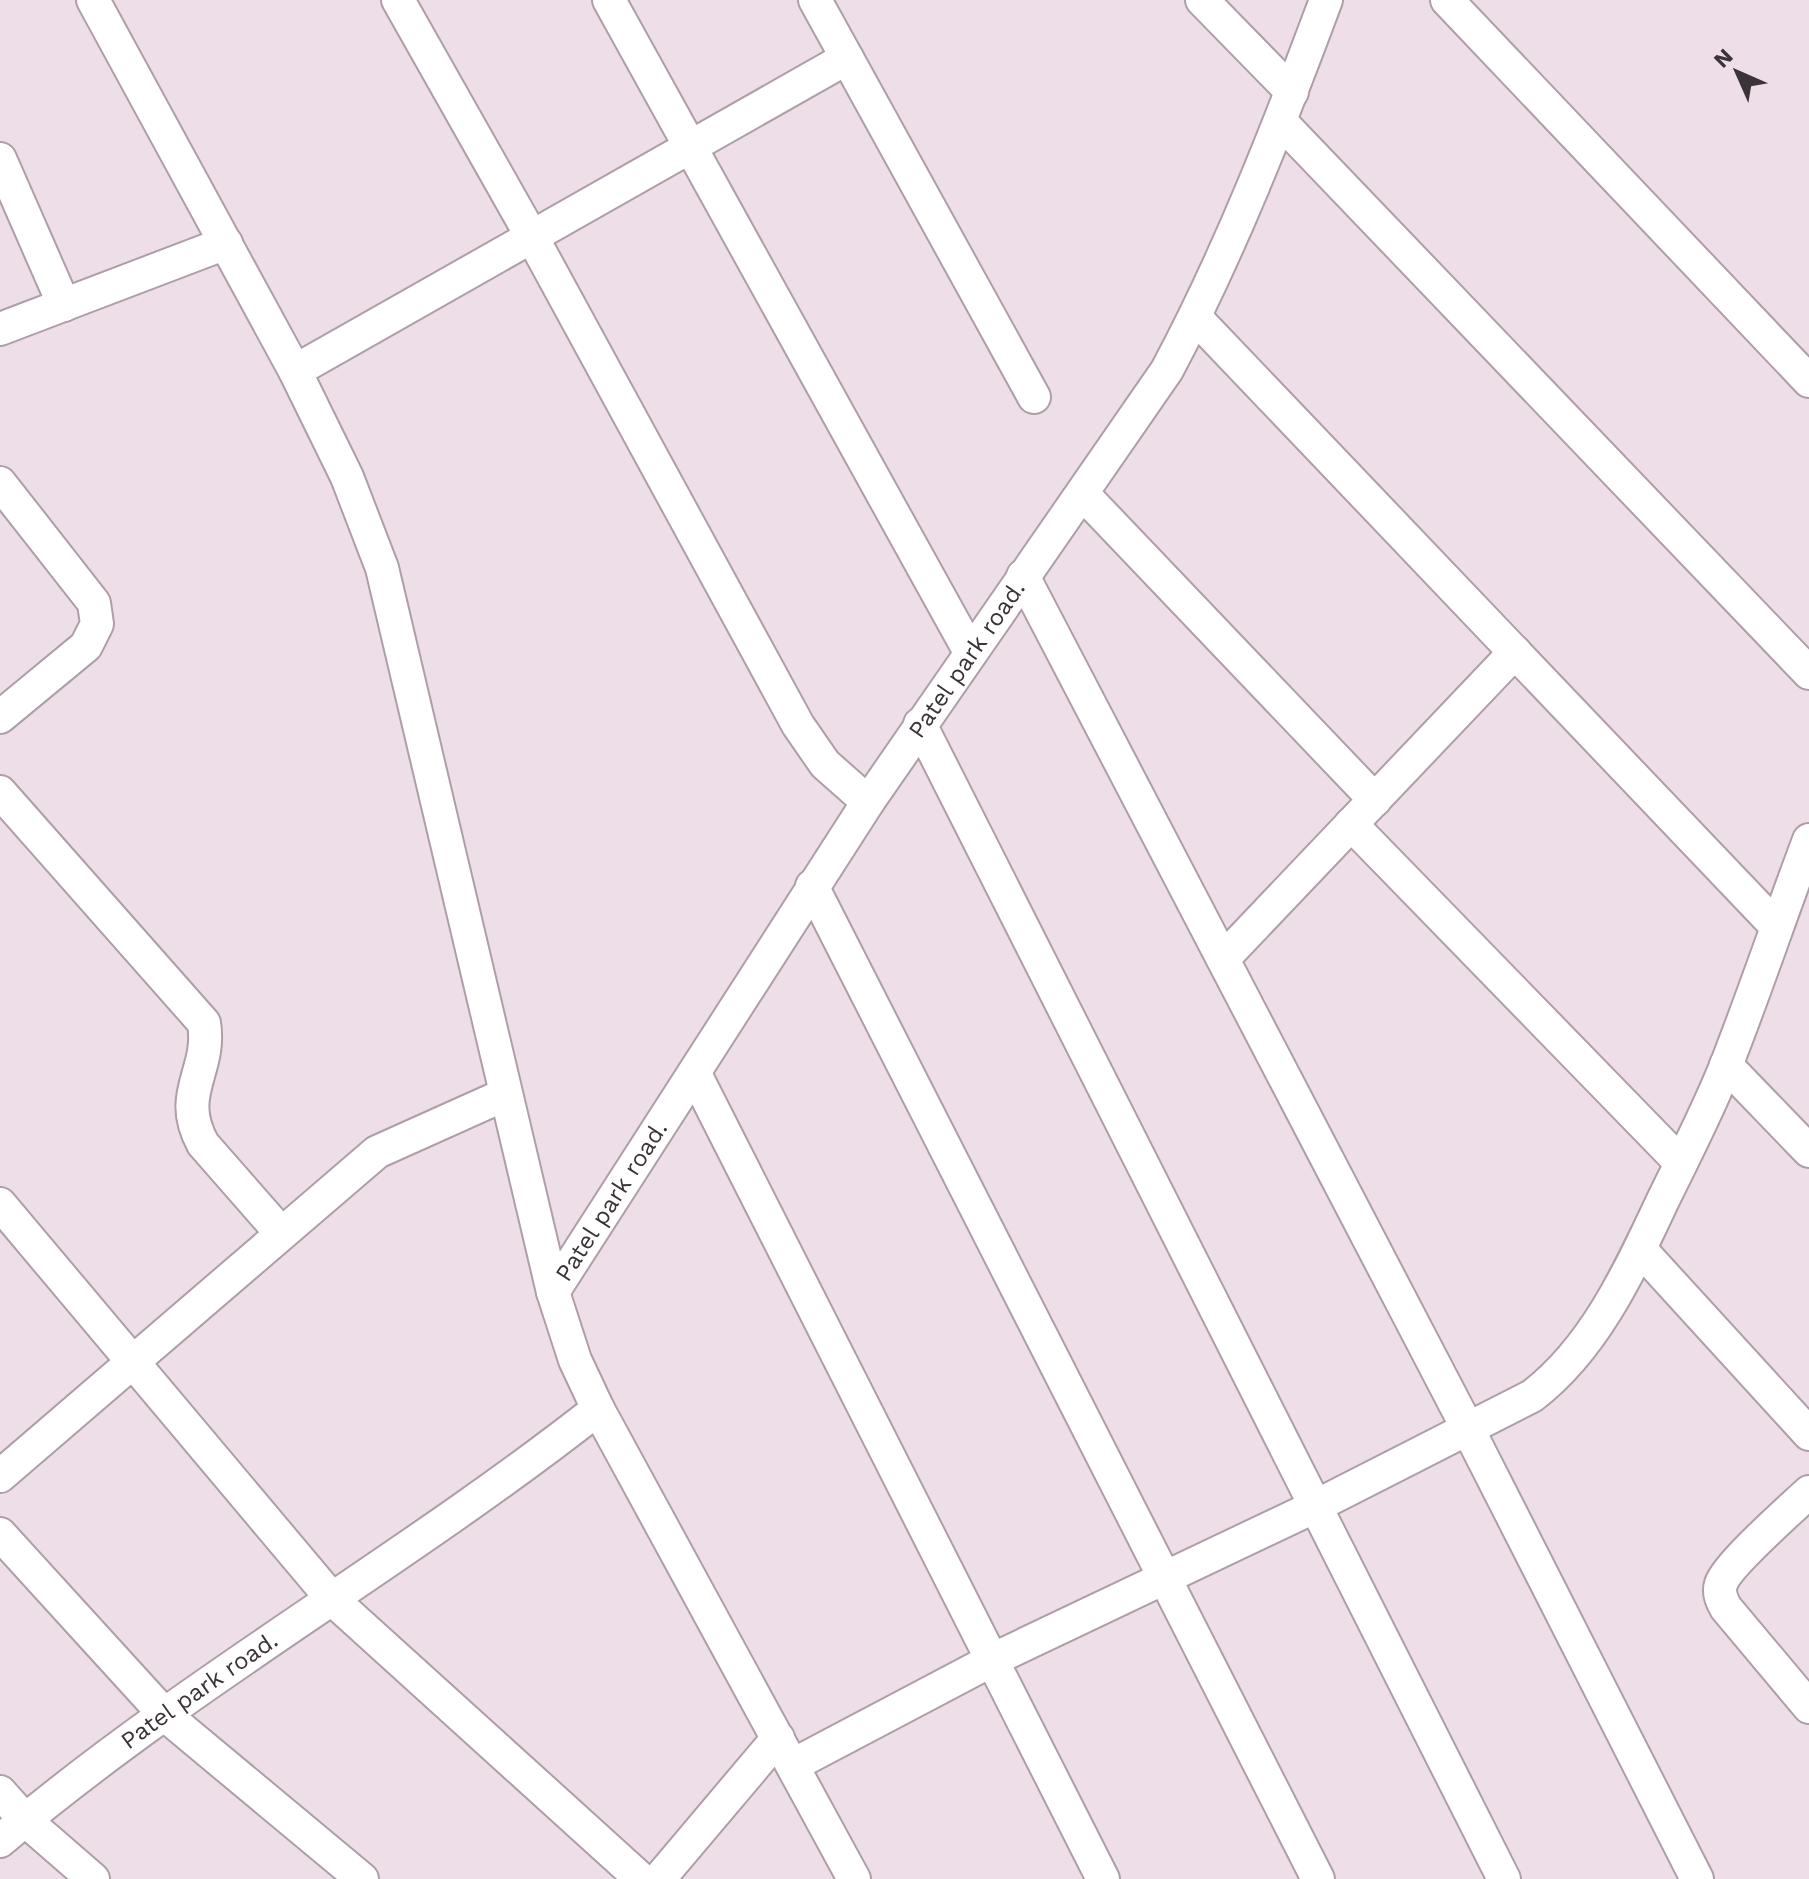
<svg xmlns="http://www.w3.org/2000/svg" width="1809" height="1879" font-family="'Work Sans',sans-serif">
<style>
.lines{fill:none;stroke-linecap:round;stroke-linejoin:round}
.street-casing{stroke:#ad9ea7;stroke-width:36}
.street{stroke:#fff;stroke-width:32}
.labels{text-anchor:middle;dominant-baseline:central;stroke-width:8;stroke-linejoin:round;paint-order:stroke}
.street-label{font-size:24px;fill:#3a3438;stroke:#eedee8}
</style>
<rect width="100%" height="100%" fill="#eedee8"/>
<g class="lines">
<defs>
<g id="street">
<path d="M93,0L295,371L347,477L382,568L553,1292L575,1360L598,1409L854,1879"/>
<path d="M398,0L532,237L798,725L825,764L868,802"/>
<path d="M609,0L970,652"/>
<path d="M815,0L1034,397"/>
<path d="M1202,0L1292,92"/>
<path d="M1447,0L1809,381"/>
<path d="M1281,122L1809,673"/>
<path d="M0,159L64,305"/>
<path d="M1195,317L1776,926"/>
<path d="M0,329L226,243"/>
<path d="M295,371L847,58"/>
<path d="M0,483L94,603L97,624L86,646L0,717"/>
<path d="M1083,494L1375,800"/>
<path d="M1023,576L1468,1429L1697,1879"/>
<path d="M920,724L1504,1879"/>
<path d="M0,792L204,1023C212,1072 175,1093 203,1144L281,1233"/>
<path d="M1351,824L1681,1163"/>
<path d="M812,886L1318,1879"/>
<path d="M1223,959L1515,652"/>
<path d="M1726,1065L1809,1151"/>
<path d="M695,1074L1103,1879"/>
<path d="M0,1204L333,1600L641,1879"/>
<path d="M1640,1249L1809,1434"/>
<path id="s1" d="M553,1292L868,802L1167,370C1230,252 1279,126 1326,0"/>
<path d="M0,1476L377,1152L504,1095"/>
<path d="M1809,1492C1791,1509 1727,1565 1721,1584C1718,1593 1722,1601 1726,1608L1809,1707"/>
<path d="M0,1534L165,1715L362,1879"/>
<path d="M793,1765L994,1659L1316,1506L1532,1396C1595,1348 1630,1270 1663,1200C1685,1155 1709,1109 1727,1063C1756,989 1781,914 1809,840"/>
<path d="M0,1792L25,1820L93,1879"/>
<path id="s2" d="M0,1841C188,1682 405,1561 598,1409"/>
<path d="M659,1879L778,1738"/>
</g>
</defs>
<use href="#street" class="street-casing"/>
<use href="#street" class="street"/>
</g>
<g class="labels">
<g class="street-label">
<text stroke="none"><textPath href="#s1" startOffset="756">Patel park road.</textPath></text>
<text stroke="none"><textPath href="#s1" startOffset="108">Patel park road.</textPath></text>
<text stroke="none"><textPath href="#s2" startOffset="250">Patel park road.</textPath></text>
</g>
</g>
<g transform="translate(1737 72) rotate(315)" stroke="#eedee8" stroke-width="6" paint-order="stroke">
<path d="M0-6L14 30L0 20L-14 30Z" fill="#3a3438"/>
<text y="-12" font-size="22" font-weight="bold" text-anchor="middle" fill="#3a3438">N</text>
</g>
</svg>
